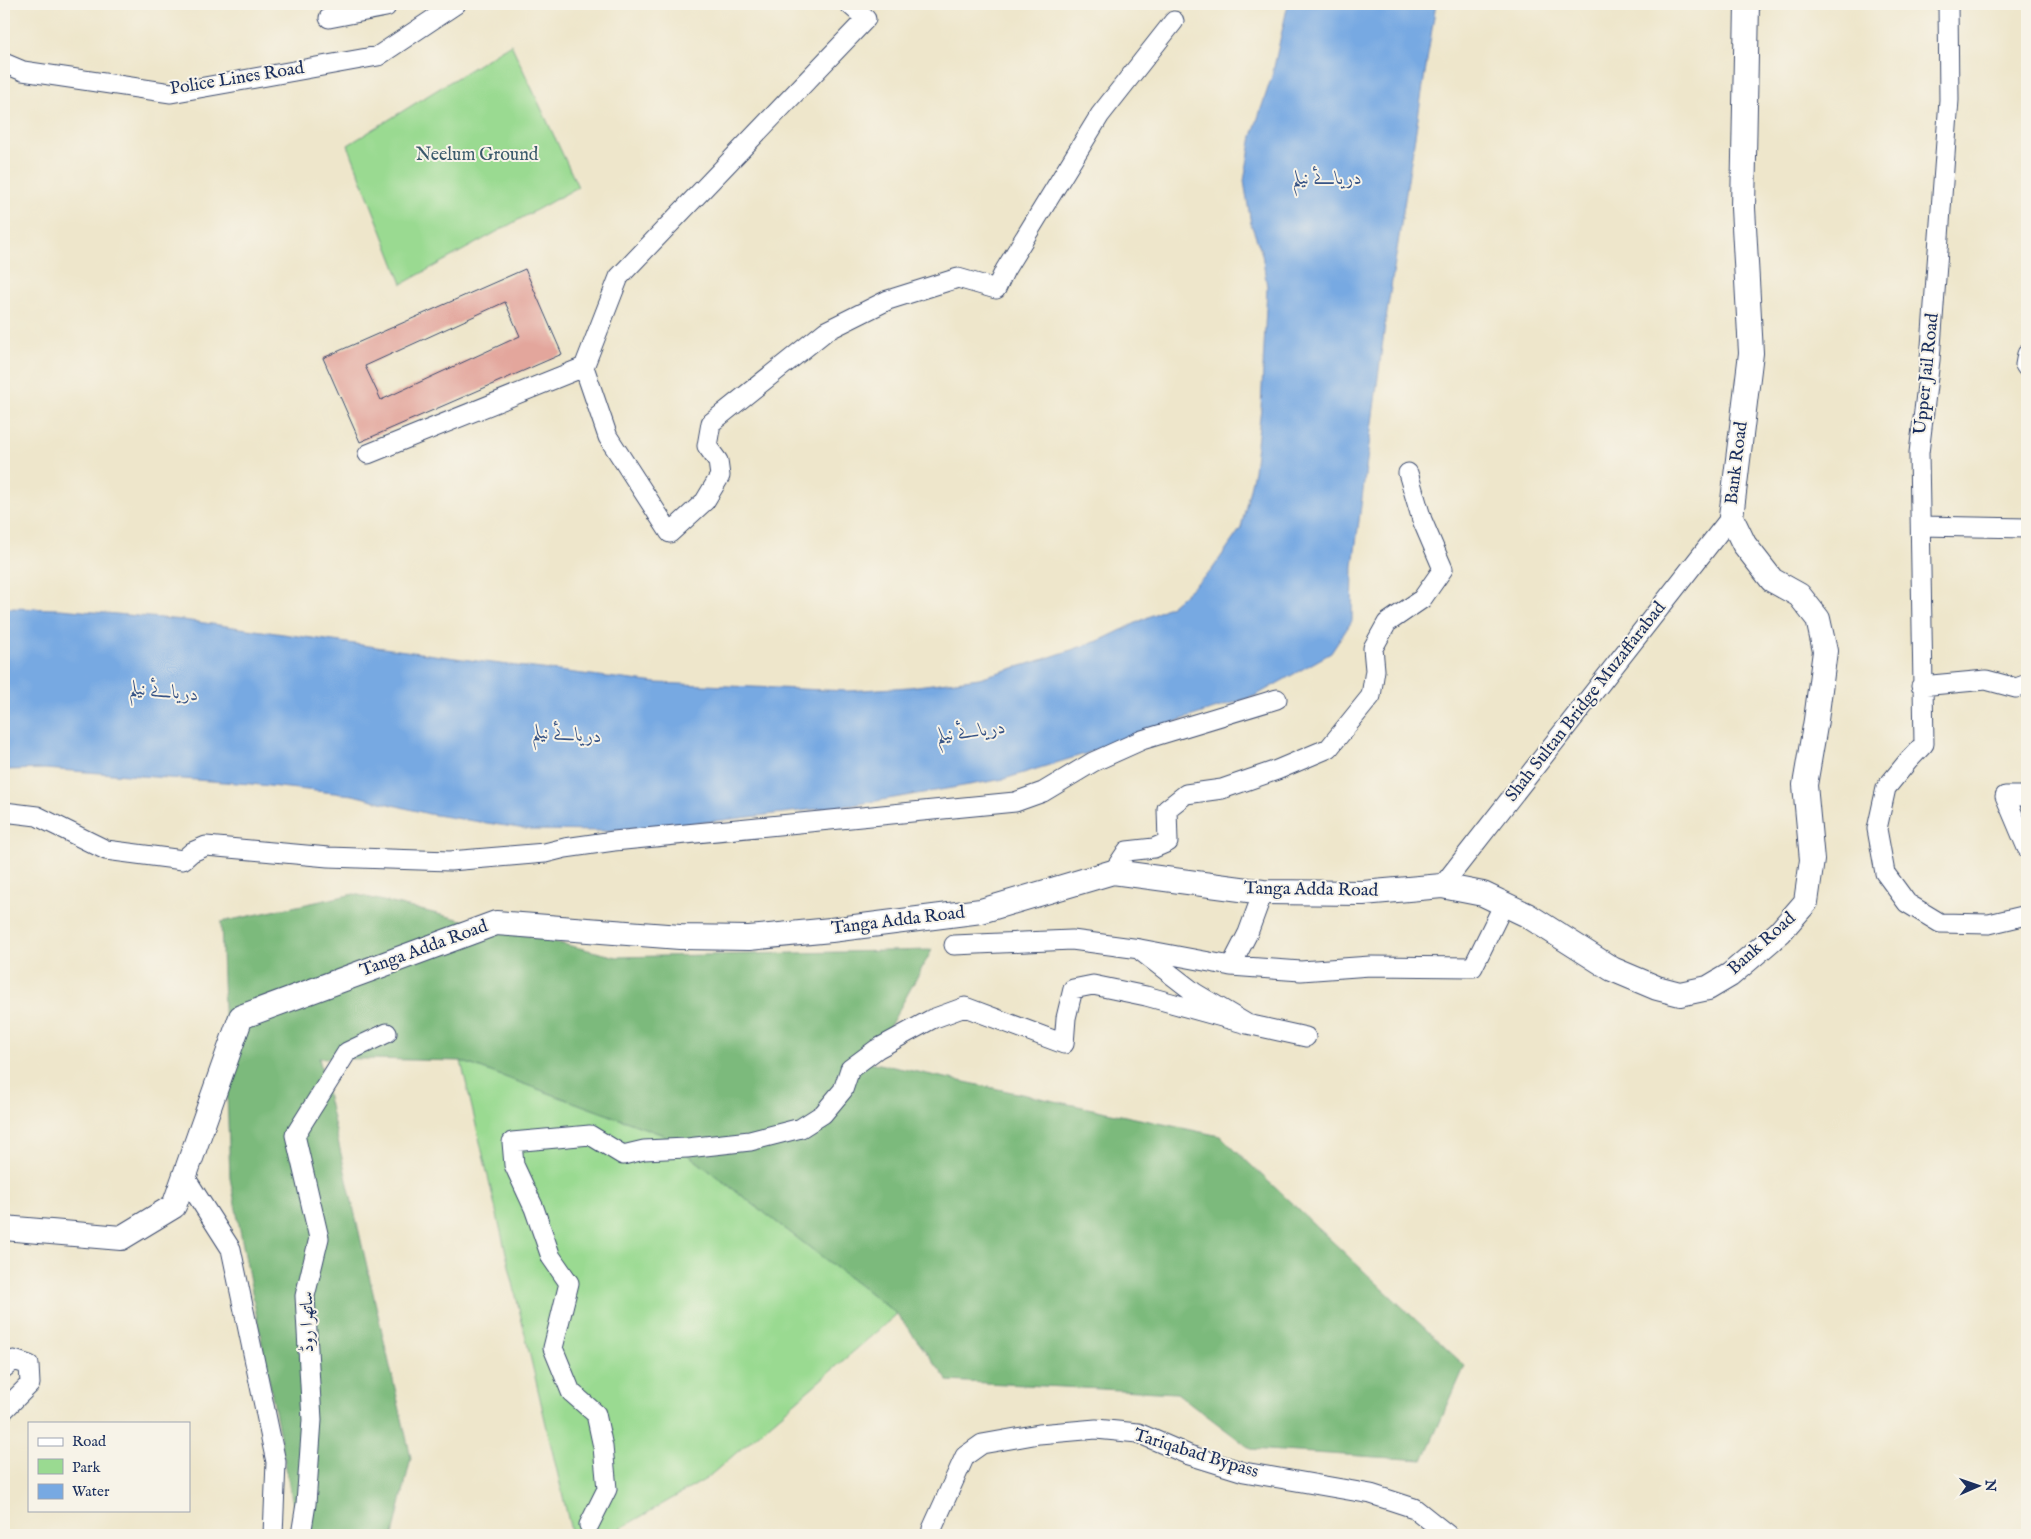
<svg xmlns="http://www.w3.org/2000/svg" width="2031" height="1539" font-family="'IM FELL English',Amiri,serif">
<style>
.green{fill:#9ada91;stroke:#5a8478}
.forest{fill:#7bba7b;stroke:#4b746c}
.water{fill:#77a9e2;stroke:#496ca0}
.building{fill:#e3a69c;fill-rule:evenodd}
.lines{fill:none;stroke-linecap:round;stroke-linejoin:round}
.minor-casing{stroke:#3b4a6e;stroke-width:21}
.major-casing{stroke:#3b4a6e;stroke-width:26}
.minor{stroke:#fff;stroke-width:19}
.major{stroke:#fff;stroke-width:24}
.labels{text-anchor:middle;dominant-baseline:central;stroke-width:4;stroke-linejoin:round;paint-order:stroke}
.street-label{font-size:18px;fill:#1b2f5e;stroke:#f7f3e8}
.park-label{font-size:18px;fill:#3b5a6b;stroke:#f7f3e8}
.water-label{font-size:19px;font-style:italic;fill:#375486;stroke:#f7f3e8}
</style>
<rect width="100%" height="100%" fill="#f7f3e8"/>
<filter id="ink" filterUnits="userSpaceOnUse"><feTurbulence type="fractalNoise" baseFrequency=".02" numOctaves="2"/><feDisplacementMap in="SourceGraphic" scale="10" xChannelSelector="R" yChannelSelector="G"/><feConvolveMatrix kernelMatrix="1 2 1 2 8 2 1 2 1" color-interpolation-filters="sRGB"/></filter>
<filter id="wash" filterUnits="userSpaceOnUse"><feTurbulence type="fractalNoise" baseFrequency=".0096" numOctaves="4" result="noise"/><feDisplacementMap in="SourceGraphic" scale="20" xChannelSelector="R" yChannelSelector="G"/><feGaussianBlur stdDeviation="1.12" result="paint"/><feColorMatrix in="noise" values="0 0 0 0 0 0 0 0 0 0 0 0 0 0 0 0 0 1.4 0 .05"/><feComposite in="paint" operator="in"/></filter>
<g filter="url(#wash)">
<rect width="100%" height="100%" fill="#eee6cb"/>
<path class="green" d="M511,44L578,187L402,284L348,145Z
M461,1061L661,1134L897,1314L706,1479L609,1535H572Z"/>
<path class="forest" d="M354,894L617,957L932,950L870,1062L1220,1136L1465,1366L1423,1460L1251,1449L1177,1393L948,1381L897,1314L661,1134L461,1061L319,1058L411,1458L393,1535H299L230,1178L221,922Z"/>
<path class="water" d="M1288,4H1436L1385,325L1353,566L1352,621L1331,653L1255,696L1180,720L1085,754L1004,779L859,804L698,823L603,831L532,830L429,814L353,795L251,784L45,769L4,770V608L60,609L183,620L484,662L657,683L848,691L909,687L979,678L1035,662L1101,640L1171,606L1211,571L1241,528L1254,471L1261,408L1267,287L1262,254L1251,224L1244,181L1252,136L1272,76Z"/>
<g id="blocks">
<path class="building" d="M525,269L562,354L360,442L323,358ZM505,302L520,336L381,400L365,366Z"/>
</g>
</g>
<g filter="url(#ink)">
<use href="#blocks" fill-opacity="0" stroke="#3b4a6e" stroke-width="1"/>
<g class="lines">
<defs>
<path id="minor" d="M1948,4L1949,100L1930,360L1919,453L1924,744L1908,761L1886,788L1877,829L1885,873L1907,903L1940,923L1989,924L2027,915
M329,18L386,7L387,4
M4,63L23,71L171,93L378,56L456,4
M2027,354L2025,365L2027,368
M584,367L608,437L670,533L705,501L720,476L718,461L707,446L711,423L826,331L888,300L958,278L996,289L1005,270L1100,115L1174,21
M368,454L584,367L619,277L866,19L849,4
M1921,526L2027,528
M1921,686L1986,680L2016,688L2027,684
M2027,796H2005L2027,848
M4,812L37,816L106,850L183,860L192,852L206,846L328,857L450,861L545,853L565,848L614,841L1015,802L1043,792L1093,762L1142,740L1277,699
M1113,872L1127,851L1154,848L1168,842L1167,809L1186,794L1222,789L1277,770L1329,748L1371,696L1375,670L1373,648L1387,623L1422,599L1443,569L1422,520L1408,473
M1442,886L1731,517
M954,945L1072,940L1140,949L1231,966L1248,933L1263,892
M1142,952L1195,993L1247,1024L1306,1037
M1231,966L1301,971L1370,966L1473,967L1504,904
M185,1177L231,1249L276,1462L273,1535
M4,1368L14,1360L29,1365L30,1384L4,1410
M589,1525L607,1489L603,1447L596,1414L571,1392L553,1348L569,1283L551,1257L534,1208L514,1165L512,1142L590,1135L623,1155L644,1150L687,1148L750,1141L801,1128L823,1114L843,1090L850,1069L877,1049L932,1019L965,1007L1064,1044L1066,1018L1073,989L1093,985L1146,996L1247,1024
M301,1535L306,1504L312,1420L305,1296L319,1238L295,1135L347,1052L387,1033
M931,1535L932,1529L965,1456L982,1444L1039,1434L1096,1429L1138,1433L1189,1455L1244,1472L1371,1494L1414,1508L1448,1535"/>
<path id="major" d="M4,1228L121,1238L174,1206L241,1017L496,923L680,937L749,938L831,930L981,911L1113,872L1263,892L1363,893L1442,886L1483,894L1527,915L1612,969L1657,988L1680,994L1708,988L1730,975L1780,932L1806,902L1812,860L1805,785L1816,720L1825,651L1818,619L1799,595L1772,580L1744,544L1731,517L1751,353L1743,208L1747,4"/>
</defs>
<use href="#minor" class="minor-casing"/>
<use href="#major" class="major-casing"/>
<use href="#minor" class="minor"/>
<use href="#major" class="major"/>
</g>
</g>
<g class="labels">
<g class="street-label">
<text transform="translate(237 79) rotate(-9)">Police Lines Road</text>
<text transform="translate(1927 374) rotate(-84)">Upper Jail Road</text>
<text transform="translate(1737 463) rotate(-83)">Bank Road</text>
<text transform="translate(1586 702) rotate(-52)">Shah Sultan Bridge Muzaffarabad</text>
<text transform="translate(1311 890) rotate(1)">Tanga Adda Road</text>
<text transform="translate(898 921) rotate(-7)">Tanga Adda Road</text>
<text transform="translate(1762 944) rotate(-42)">Bank Road</text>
<text transform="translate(424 949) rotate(-20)">Tanga Adda Road</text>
<text transform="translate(308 1322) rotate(-91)">ساتھرا روڈ</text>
<text transform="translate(1196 1454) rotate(17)">Tariqabad Bypass</text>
</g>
<g class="park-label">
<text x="477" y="155">Neelum Ground</text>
</g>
<g class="water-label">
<text x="1327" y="179">دریائے نیلم</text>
<text transform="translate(164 692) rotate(6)">دریائے نیلم</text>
<text transform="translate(971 732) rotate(-7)">دریائے نیلم</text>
<text transform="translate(567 735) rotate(4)">دریائے نیلم</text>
</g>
</g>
<rect width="2031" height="1539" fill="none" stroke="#f7f3e8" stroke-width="20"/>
<rect x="28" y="1422" width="162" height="90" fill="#f7f3e8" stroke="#9fa5b1"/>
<rect x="38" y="1438" width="25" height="8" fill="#ffffff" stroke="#9fa5b1"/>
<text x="72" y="1446" font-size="15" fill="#1b2f5e">Road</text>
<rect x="38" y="1459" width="25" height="15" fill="#9ada91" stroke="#9fa5b1"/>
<text x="72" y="1472" font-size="15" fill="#1b2f5e">Park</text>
<rect x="38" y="1484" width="25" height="15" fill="#77a9e2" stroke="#9fa5b1"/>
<text x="72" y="1496" font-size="15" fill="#1b2f5e">Water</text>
<g transform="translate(1978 1486) rotate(88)" stroke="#f7f3e8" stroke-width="4" paint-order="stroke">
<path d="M0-4L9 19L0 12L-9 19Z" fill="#1b2f5e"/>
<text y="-8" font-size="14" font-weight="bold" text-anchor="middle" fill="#1b2f5e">N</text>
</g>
</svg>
